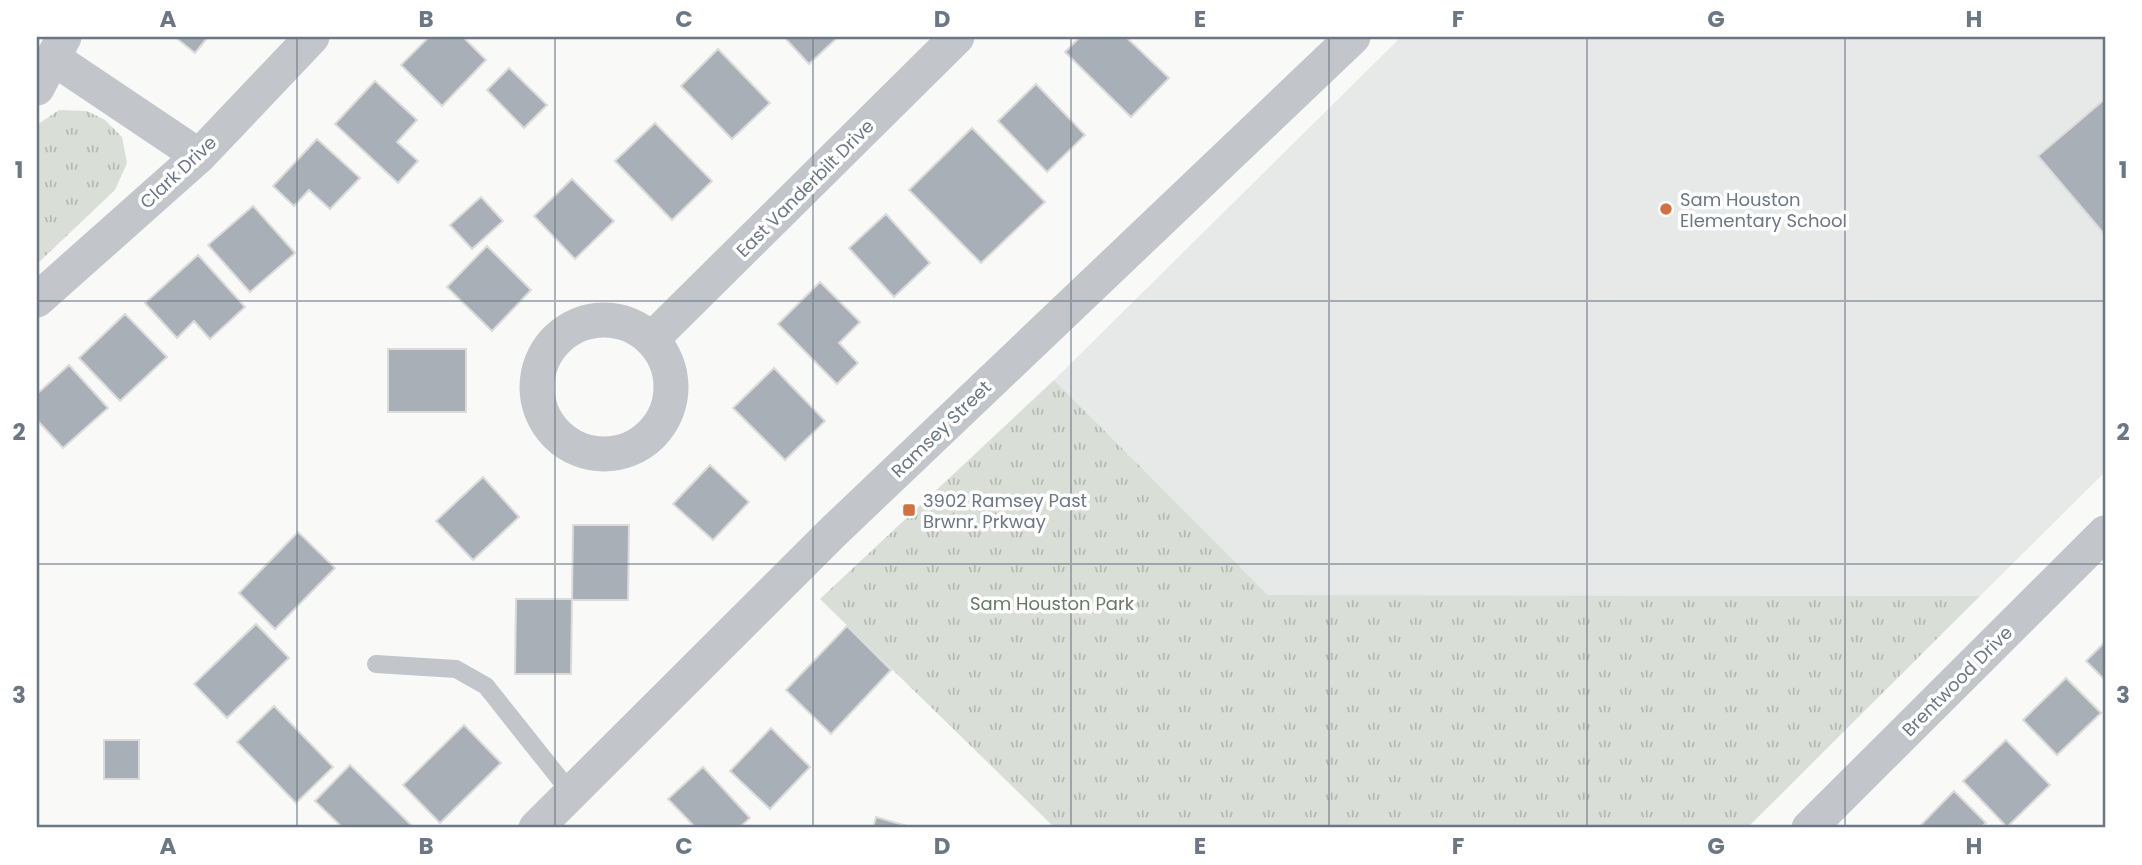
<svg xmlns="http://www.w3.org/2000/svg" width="2142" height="865" font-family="Poppins,sans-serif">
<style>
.built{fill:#e7e8e8}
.grass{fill:url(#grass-tufts)}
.building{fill:#a9afb6;stroke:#dbdbda;stroke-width:2}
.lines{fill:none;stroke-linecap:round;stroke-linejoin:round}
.lane{stroke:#c2c5c9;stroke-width:18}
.street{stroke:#c2c5c9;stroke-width:35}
.grid{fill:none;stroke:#6c7785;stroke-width:2;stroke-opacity:0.55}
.poi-dot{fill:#d17140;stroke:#fff;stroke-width:2.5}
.labels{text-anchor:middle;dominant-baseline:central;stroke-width:7;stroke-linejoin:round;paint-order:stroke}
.street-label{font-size:18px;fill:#6c7785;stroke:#fff}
.poi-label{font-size:18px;fill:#6c7785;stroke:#fff;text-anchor:start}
.park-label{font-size:18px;fill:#677866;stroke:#fff}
.neatline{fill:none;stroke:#6c7785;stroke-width:2.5}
.grid-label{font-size:23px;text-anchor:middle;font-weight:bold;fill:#6c7785}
</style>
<defs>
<pattern id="grass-tufts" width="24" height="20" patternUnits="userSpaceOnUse" patternTransform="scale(1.75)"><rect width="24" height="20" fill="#d9ded7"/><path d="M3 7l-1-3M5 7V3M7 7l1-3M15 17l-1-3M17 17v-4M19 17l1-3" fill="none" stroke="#b4b9b4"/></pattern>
</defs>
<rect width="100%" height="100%" fill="#f9f9f8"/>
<path class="built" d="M1401,37H2105V472L1980,596L1268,595L1054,380Z"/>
<path class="grass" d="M59,110L87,111L105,120L122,137L127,163L115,190L37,264V125Z
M1054,380L1268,595L1980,596L1747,828H1055L820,599Z"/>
<path class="building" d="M175,37H208L195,53Z
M429,37H463L486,60L442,106L401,65Z
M784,37H838L809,64Z
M1080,37H1126L1169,78L1131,117L1065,52Z
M718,49L770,103L732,139L681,86Z
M509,68L547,105L524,128L487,90Z
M375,81L417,120L397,142L418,161L398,183L335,124Z
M1036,84L1085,135L1047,172L998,121Z
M2105,99V235L2038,156Z
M655,123L712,181L672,220L615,161Z
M972,128L1045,202L981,263L909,190Z
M317,139L360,178L330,209L309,190L294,206L273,186Z
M572,179L614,221L575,259L534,216Z
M481,197L503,221L472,249L450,225Z
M253,206L295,253L250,292L208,245Z
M886,214L930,263L894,297L849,248Z
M487,246L531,290L492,331L447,287Z
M198,255L245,307L210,339L194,321L177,338L145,303Z
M820,282L860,322L839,343L858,363L837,384L778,324Z
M125,314L167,357L120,401L79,358Z
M388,349H466V412H388Z
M69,365L108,408L63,448L37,420V394Z
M774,368L825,421L785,460L733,408Z
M710,465L749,502L713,540L673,504Z
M483,477L519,517L473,560L436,521Z
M573,525H629L628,600H572Z
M298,532L335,568L275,629L239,593Z
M516,599H572L571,674H515Z
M256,624L289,658L227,718L194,684Z
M847,626L891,670L831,734L786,690Z
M2105,642V680L2086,661Z
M2066,678L2101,713L2057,755L2023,720Z
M274,706L333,767L296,803L237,742Z
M464,725L501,763L440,823L403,785Z
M771,728L810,767L770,809L730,771Z
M104,740H139V779H104Z
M2006,740L2050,785L2007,827L1963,781Z
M350,765L411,825L408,828H343L315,801Z
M703,767L750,818L739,828H696L668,799Z
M1954,791L1986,823L1980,828H1918Z
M876,817L914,828H873Z"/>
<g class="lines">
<path class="lane" d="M376,664L456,669L486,686L571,793"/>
<path class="street" d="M53,58L199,156
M37,88L64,37
M37,300L199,156L312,37
M537 387a67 67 0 1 1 134 0a67 67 0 1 1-134 0Z
M652,339L957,37
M536,828L834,531L1353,37
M1809,828L2105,533"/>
</g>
<path class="grid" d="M297,37V828M555,37V828M813,37V828M1071,37V828M1329,37V828M1587,37V828M1845,37V828M37,301H2105M37,564H2105"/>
<g class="poi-dot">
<circle cx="1666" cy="209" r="7"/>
<rect x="902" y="503" width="14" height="14" rx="3.5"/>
</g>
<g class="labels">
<g class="street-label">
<text transform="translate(178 172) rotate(-43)">Clark Drive</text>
<text transform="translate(805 188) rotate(-45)">East Vanderbilt Drive</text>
<text transform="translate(941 429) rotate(-44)">Ramsey Street</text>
<text transform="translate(1957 681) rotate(-45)">Brentwood Drive</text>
</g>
<g class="poi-label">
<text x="1680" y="199">Sam Houston<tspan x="1680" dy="21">Elementary School</tspan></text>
<text x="923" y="500">3902 Ramsey Past<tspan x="923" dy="21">Brwnr. Prkway</tspan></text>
</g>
<g class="park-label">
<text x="1052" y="603">Sam Houston Park</text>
</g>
</g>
<rect width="2142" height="865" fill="none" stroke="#ffffff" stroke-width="77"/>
<rect x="38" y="38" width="2066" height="788" class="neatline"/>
<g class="grid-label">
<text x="168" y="27">A</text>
<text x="426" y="27">B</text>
<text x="684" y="27">C</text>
<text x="942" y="27">D</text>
<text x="1200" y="27">E</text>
<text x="1458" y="27">F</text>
<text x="1716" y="27">G</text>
<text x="1974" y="27">H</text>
<text x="19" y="178">1</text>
<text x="2123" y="178">1</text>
<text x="19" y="440">2</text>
<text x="2123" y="440">2</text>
<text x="19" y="703">3</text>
<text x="2123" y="703">3</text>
<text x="168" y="854">A</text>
<text x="426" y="854">B</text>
<text x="684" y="854">C</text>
<text x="942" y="854">D</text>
<text x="1200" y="854">E</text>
<text x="1458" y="854">F</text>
<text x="1716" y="854">G</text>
<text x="1974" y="854">H</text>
</g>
</svg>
